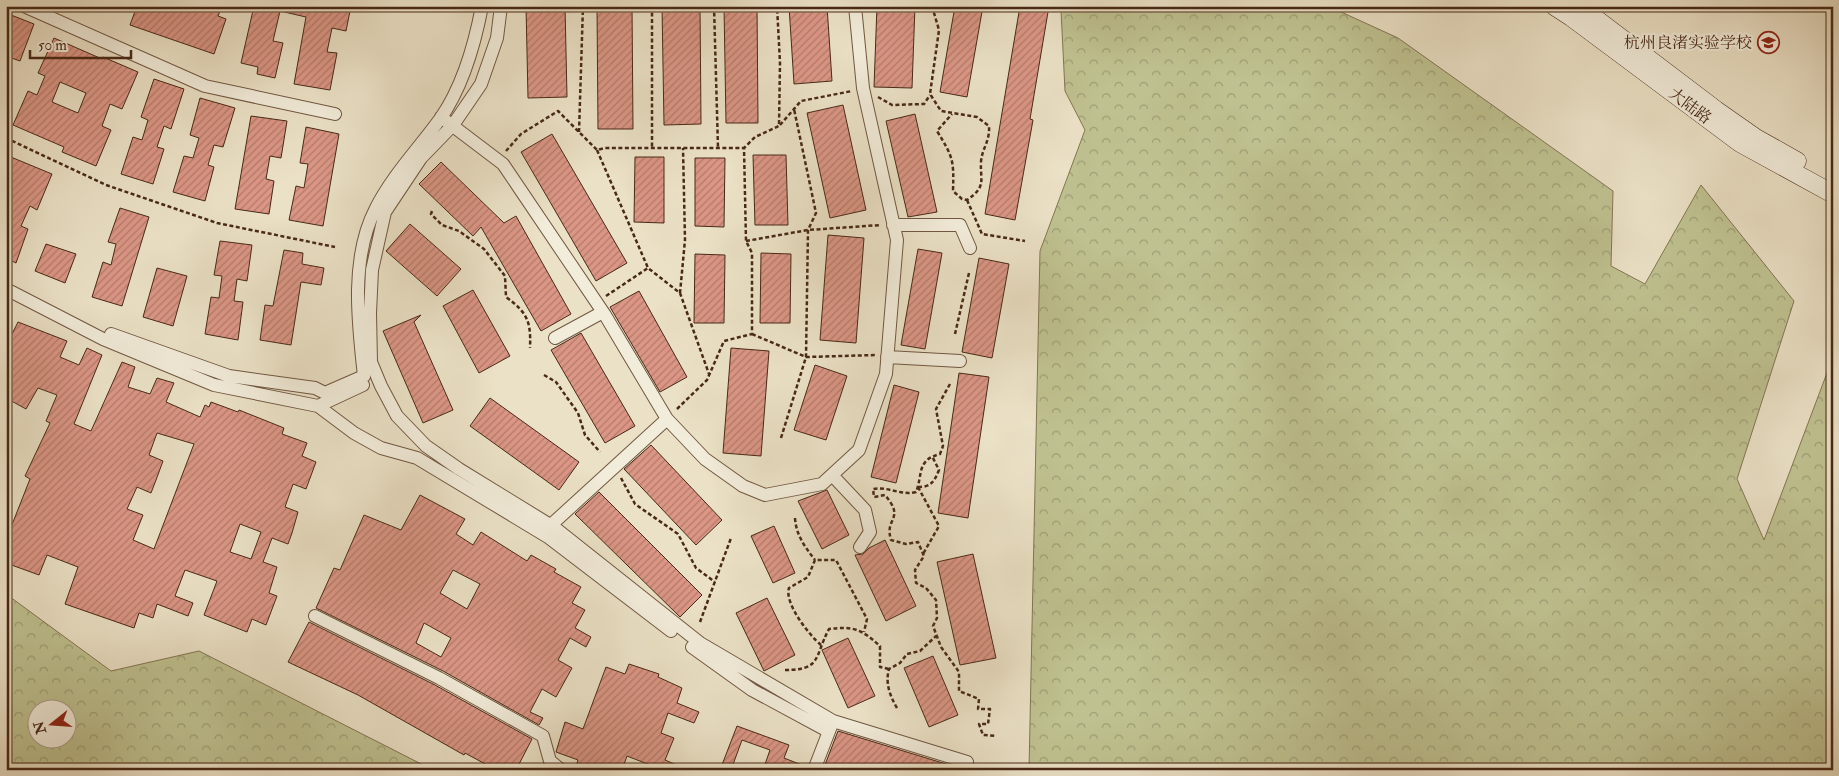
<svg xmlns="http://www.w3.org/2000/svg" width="1839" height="776" font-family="'IM FELL Double Pica','Noto Serif SC',serif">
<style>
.forest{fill:url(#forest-crowns);stroke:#847553;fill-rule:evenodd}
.building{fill:url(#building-hatch);stroke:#482916;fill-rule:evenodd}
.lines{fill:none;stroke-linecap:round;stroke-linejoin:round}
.minor-casing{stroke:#715742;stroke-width:14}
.secondary-casing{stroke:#482916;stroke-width:19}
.path{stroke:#482916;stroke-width:2.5;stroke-dasharray:4 2.5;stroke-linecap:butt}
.minor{stroke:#f2ecda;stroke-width:12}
.secondary{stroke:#f2ecda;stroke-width:18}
.labels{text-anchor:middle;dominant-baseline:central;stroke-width:4.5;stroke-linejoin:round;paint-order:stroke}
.poi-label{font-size:16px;fill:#482916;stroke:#f2ecda;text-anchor:end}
.street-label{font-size:16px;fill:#482916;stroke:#f2ecda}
</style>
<defs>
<pattern id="forest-crowns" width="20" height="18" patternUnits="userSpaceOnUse" patternTransform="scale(1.25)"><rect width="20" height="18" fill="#bfc190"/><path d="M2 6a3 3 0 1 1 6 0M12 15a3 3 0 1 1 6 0" fill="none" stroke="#9d9d75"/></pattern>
<pattern id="building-hatch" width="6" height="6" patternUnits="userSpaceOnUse" patternTransform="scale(1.25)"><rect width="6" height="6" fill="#db9685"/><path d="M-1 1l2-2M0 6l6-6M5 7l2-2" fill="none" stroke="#b47a6c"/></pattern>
</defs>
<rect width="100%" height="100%" fill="#ebe1c6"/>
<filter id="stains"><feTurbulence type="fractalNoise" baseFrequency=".004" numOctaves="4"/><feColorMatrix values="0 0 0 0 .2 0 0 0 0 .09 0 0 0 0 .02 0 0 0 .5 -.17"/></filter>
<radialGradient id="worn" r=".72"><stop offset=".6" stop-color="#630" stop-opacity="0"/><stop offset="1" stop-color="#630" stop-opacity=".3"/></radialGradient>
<path class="forest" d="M1067,6H1328L1398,38L1613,191L1611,266L1645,284L1701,185L1794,301L1737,479L1764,540L1833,357V770H1029L1040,251L1085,130L1065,91L1061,10Z
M6,594L111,671L199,651L433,770H6ZM38,708H68V738H38Z"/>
<path class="building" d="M137,6H192L205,11L206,6H222L218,16L226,19L214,54L130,25Z
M254,6H351L346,31L332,28L327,52L337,53L330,90L294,84L306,17L280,11L273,41L283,43L275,78L257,74L258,67L241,63Z
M526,6H565L567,97L528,98Z
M597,6H632L633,129H598Z
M662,6H700L701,124L664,125Z
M724,6H757L758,123H726Z
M789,6H827L832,81L794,84Z
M877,6H915L912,88L874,87Z
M955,6H983L967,97L940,92Z
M1020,6H1049L1030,119L1033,120L1015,220L985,214Z
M6,13L34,24L20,61L6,56Z
M54,38L102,59L103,57L138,72L122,109L110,104L102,126L111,130L96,166L62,152L64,147L13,125L28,91L37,95L45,76L38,73ZM60,82L86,93L78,113L52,102Z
M154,79L184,89L171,129L164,126L157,147L164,149L153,184L121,174L133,137L142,140L148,120L141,117Z
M200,98L235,108L223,147L214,145L208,165L214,167L205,201L173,192L184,156L193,158L199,138L190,135Z
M843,105L866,210L830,218L807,113Z
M915,114L937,212L908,217L886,121Z
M251,116L287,121L281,158L270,156L266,179L274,181L269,214L235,209Z
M306,127L339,134L323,226L289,220L296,186L304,188L308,164L300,163Z
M552,134L627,263L596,281L521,152Z
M6,155L52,174L37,210L30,206L21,226L28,229L16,263L6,258Z
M753,155H786L788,225H755Z
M635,157H664V223L634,222Z
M695,158H725L724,227L695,226Z
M441,162L504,223L516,216L571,314L541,331L481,227L473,236L419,184Z
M120,208L149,217L122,306L92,297L103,262L111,265L116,244L108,242Z
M410,224L461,269L437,296L386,251Z
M828,235L864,238L856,343L820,340Z
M220,241L252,245L247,281L237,279L234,301L243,302L238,340L205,334L211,297L219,298L222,276L214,275Z
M46,244L76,254L65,283L35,271Z
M918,249L942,253L925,349L901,345Z
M284,250L303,253L302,264L324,268L321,285L301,282L291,345L260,340L265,305L273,306Z
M761,253L791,254L790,323H760Z
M695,254L725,255L724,323H694Z
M979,258L1009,264L992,358L962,352Z
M157,268L187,276L173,326L143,317Z
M473,290L510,356L479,373L443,306Z
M639,291L687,377L660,392L610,307Z
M421,315L414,322L453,410L423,423L383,331Z
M18,322L67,341L60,357L79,365L87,348L102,355L74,424L91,431L122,362L135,367L128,387L150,394L157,378L174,383L166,402L200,417L205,405L209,407L211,402L238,412L239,410L284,428L282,434L307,443L302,456L316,462L306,489L293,484L285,507L298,512L292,533L288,544L272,538L263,562L277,567L269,593L277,596L266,625L252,619L247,632L204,615L217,581L185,570L175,596L193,603L188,616L157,604L153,618L139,613L134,628L65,604L78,567L47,555L39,575L6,563V540L30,479L25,476L50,423L46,421L57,395L38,388L26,409L6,398V331L12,334ZM157,433L194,444L154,549L133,540L143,515L127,509L137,487L151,493L156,480L163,461L149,455ZM240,524L261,532L251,559L230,552Z
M581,333L635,426L605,443L551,350Z
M731,348L769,351L761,456L723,453Z
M815,365L847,376L826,440L794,430Z
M959,373L989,377L968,518L938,513Z
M894,385L919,392L896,483L871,477Z
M490,398L579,462L559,490L470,426Z
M651,445L722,520L696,545L624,469Z
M827,490L849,535L822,549L798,501Z
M599,492L702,595L680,617L575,514Z
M420,495L465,519L456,534L473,545L481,532L527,561L531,555L556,569L554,572L581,587L572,603L585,610L575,628L591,637L586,647L570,638L558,660L572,668L556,697L542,689L530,712L543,718L539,725L443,671L316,608L334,568L340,570L364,515L401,530ZM453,570L480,584L467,609L440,593ZM424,623L451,638L441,657L416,643Z
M774,526L795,573L773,583L751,536Z
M885,540L916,606L886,621L855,555L863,554L869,548Z
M973,554L996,658L960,665L937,562Z
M767,598L795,655L764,671L736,613Z
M309,622L435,685L532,739L516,770H500L488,764L487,765L465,753L464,755L358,695L288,662Z
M848,638L875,696L848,708L822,650Z
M933,656L958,715L929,727L904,668Z
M629,664L659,674L658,677L682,688L677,703L699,712L694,723L668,713L661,733L674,738L665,760L688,770H648L650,765L627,756L622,770H575L578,760L556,752L565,722L583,729L606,667L625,674Z
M737,726L789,745L784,758L807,767L806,770H763L770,750L742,740L731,770H720Z
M838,731L959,768L958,770H823Z"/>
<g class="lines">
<defs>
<path id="minor" d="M24,6L205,86L335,114
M501,6L497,38L481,84L453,125L421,158L385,212L372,270L370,313L371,362L381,386L397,416L426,446L459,469L555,528L700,643L833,721L814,770
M441,117L503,164L605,315L667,419L705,459L743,486L765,495L822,484L859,450L886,374L897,240L863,88L855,6
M893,225H960L970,248
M6,289L103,339L214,385L318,406L354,433L381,448L417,458L548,537L671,631
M111,334L229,376L315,388L325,393L364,376C358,323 350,257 376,208C392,176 419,148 440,119C462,88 475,43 482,6
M555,338L603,312
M887,357L960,361
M318,406L363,385
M832,475L865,510L870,532L860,547
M551,525L667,419
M315,616L439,678L543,736L550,761L561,770
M692,647L752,690L828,731
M833,721L967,762"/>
<path id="secondary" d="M1554,6L1571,17L1740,143L1833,194
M1579,6L1716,110L1756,138L1797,161"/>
</defs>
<use href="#minor" class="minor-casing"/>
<use href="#secondary" class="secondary-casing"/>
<path class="path" d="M652,6V148
M714,6L718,148
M932,6L939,30L930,94L941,111L977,117L989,126C990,142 982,148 981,162C980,181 987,186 967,200L962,199L953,191C954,160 953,157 937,131L952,114
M878,97L892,105L924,104L930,95
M780,125L801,101L852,91
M579,132L583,6
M6,138L106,185L217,223L335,247
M597,150L648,268L680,293L709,374
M506,151L521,134L558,111L597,150L605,148H744
M967,200L982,234L1025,241
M432,211L431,214L442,225L459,231L484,249L505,276L506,297C528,313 531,322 530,348
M746,241L808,230L881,225
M680,293L685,240L683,148
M606,296L648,268
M752,334L806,357L876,355
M955,334L969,273
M544,375L556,382L578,413L585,435L600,452
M950,384L936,409L943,446L940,454C916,460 923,475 916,492C901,496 888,486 873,489L874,497L885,495C906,520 884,517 891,540L906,544L918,542L924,556L915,570L916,583L926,588L936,600L937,618L933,626L941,647L959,672V691L979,699L978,709H990L988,724H979L983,735L996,736
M677,409L707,380L724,341L752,334V253L746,241L744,148L755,137L779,126L780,63L777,6
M781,438L806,357L808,230L816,213L794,109
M621,478L635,504L678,534L696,568L715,582
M918,487L939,526L923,554
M918,487C931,487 934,482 939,470L932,456
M795,518C796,535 805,547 815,560
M700,622L731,538
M821,645C809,635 784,603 789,588L808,577L815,560H836L867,619L864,632
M785,670C822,670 814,657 829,629C854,626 861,629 880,646V667L889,669
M897,708C890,696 885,683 889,669L900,663L907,654L920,651L936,636
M978,766L986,770"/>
<use href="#minor" class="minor"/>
<use href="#secondary" class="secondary"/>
</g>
<defs>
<symbol id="school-ring" viewBox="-11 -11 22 22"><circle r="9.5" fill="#f2ecda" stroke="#8f2418" stroke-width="1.5"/><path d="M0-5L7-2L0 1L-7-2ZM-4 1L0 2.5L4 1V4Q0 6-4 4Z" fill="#8f2418"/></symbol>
</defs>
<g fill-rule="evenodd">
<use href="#school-ring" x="1756" y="30" width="25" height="25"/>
</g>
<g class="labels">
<g class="poi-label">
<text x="1752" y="43">杭州良渚实验学校</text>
</g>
<g class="street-label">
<text transform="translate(1690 106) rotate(37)">大陆路</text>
</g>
</g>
<rect width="1839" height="776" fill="none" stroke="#ebe1c6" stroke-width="25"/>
<rect x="8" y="8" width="1824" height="761" fill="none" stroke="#482916" stroke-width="2.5"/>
<rect x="12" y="12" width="1814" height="751" fill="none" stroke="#482916"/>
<g transform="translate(52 724) rotate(253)"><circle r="24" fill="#f2ecda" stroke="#ae9e8c"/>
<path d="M0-4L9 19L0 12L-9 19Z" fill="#8f2418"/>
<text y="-8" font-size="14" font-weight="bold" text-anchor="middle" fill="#482916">N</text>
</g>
<path d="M30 50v8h101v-8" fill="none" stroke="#482916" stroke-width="2.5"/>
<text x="38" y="50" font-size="15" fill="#482916" stroke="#f2ecda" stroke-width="4" paint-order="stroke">50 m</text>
<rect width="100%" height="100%" filter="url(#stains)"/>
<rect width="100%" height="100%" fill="url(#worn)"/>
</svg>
